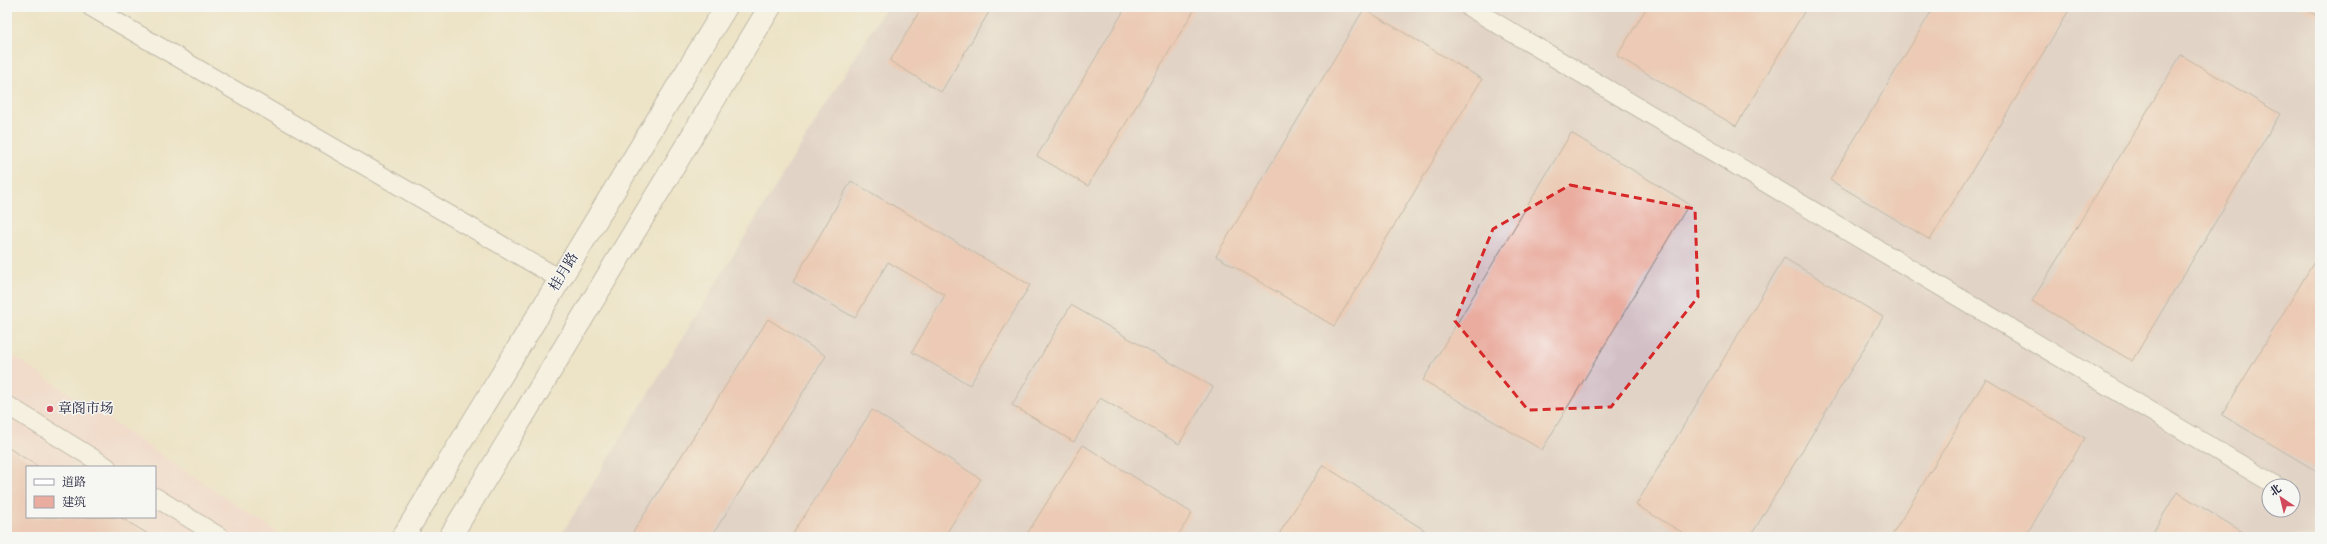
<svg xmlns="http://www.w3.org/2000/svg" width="2327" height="544" font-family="'IM FELL English','Noto Serif SC',serif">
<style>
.built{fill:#f7d0d0;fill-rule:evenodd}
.industrial{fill:#d2bec5;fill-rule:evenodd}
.building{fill:#eaac9f}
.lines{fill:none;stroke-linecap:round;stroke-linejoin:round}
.lane-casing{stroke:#888280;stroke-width:20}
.secondary-casing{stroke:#888280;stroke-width:24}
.lane{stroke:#fff;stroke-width:18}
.secondary{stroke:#fff;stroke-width:22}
.marked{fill:none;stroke:#d62828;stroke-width:3;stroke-dasharray:8 5;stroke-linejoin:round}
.poi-dot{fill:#d1495b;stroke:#f6f6f2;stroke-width:1.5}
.labels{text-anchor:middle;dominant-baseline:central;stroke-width:3;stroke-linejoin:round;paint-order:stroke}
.street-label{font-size:14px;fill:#22223b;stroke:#f6f6f2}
.poi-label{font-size:14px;fill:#22223b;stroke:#f6f6f2;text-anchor:start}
</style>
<rect width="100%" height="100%" fill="#f6f6f2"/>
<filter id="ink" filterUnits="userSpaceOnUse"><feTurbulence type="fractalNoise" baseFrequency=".025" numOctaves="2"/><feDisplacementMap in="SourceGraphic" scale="8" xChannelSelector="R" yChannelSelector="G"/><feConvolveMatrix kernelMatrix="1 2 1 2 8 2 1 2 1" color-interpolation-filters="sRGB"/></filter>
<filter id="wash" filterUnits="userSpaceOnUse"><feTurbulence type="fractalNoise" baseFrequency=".012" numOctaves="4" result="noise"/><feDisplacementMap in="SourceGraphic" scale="16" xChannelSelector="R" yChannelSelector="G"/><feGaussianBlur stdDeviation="0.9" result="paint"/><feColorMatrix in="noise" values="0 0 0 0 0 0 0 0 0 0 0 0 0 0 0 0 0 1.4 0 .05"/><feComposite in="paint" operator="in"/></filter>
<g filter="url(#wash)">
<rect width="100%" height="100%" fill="#ede3c6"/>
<path class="built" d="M7,352L284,537H7ZM27,467H155V517H27Z"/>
<path class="industrial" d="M886,7H2320V537H560ZM2269,486H2293V510H2269Z"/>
<g id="blocks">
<path class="building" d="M922,7H992L941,92L890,61Z
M1126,7H1196L1088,186L1037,156Z
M1647,7H1807L1736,126L1617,56Z
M1934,7H2071L1930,240L1830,180Z
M2301,7H2320V18Z
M1364,9L1482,79L1334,326L1216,256Z
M2181,55L2280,114L2132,361L2032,301Z
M1571,133L1689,204L1542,450L1423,380Z
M851,181L1030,285L970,385L912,352L945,295L888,262L855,318L793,282Z
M2320,252V473L2222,415Z
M1784,258L1883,317L1750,537H1690L1636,505Z
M1071,305L1213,387L1179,444L1100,398L1074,442L1012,405Z
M768,319L826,356L711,537H630Z
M1986,379L2085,438L2025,537H1891Z
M872,410L981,479L944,537H791Z
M1083,445L1192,513L1177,537H1025Z
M7,447L39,467H27V517H120L153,537H7Z
M1323,465L1432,535L1430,537H1277Z
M2177,492L2251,537H2150Z"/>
</g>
</g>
<g filter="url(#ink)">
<use href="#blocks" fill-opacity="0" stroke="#888280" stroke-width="1"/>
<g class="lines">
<defs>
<path id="lane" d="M91,7L560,279
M1469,7L2277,486
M7,405L107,467
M155,497L220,537"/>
<path id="secondary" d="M403,537L726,7
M450,537L770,7"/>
</defs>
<use href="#lane" class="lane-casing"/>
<use href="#secondary" class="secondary-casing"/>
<use href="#lane" class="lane"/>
<use href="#secondary" class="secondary"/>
</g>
</g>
<path d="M0 0H2327V544H0ZM1570,185L1695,209L1698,297L1611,407L1528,410L1455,321L1493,229Z" fill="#ede3c6" fill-opacity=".55" fill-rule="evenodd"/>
<path class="marked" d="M1570,185L1695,209L1698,297L1611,407L1528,410L1455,321L1493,229Z"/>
<circle class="poi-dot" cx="50" cy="409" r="4"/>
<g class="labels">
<g class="street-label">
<text transform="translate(564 272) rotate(-59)">桂月路</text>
</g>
<g class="poi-label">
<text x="58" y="409">章阁市场</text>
</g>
</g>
<rect width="2327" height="544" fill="none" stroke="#f6f6f2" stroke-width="24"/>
<rect x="26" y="466" width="130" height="52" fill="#f6f6f2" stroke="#a1a1a9"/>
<rect x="34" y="479" width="20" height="6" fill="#ffffff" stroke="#a1a1a9"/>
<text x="62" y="486" font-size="12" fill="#22223b">道路</text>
<rect x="34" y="496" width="20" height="12" fill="#eaac9f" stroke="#a1a1a9"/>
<text x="62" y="506" font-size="12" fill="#22223b">建筑</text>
<g transform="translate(2281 498) rotate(325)"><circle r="19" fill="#f6f6f2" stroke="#a1a1a9"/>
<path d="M0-3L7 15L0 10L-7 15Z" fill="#d1495b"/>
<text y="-6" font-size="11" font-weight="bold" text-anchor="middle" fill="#22223b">北</text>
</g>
</svg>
